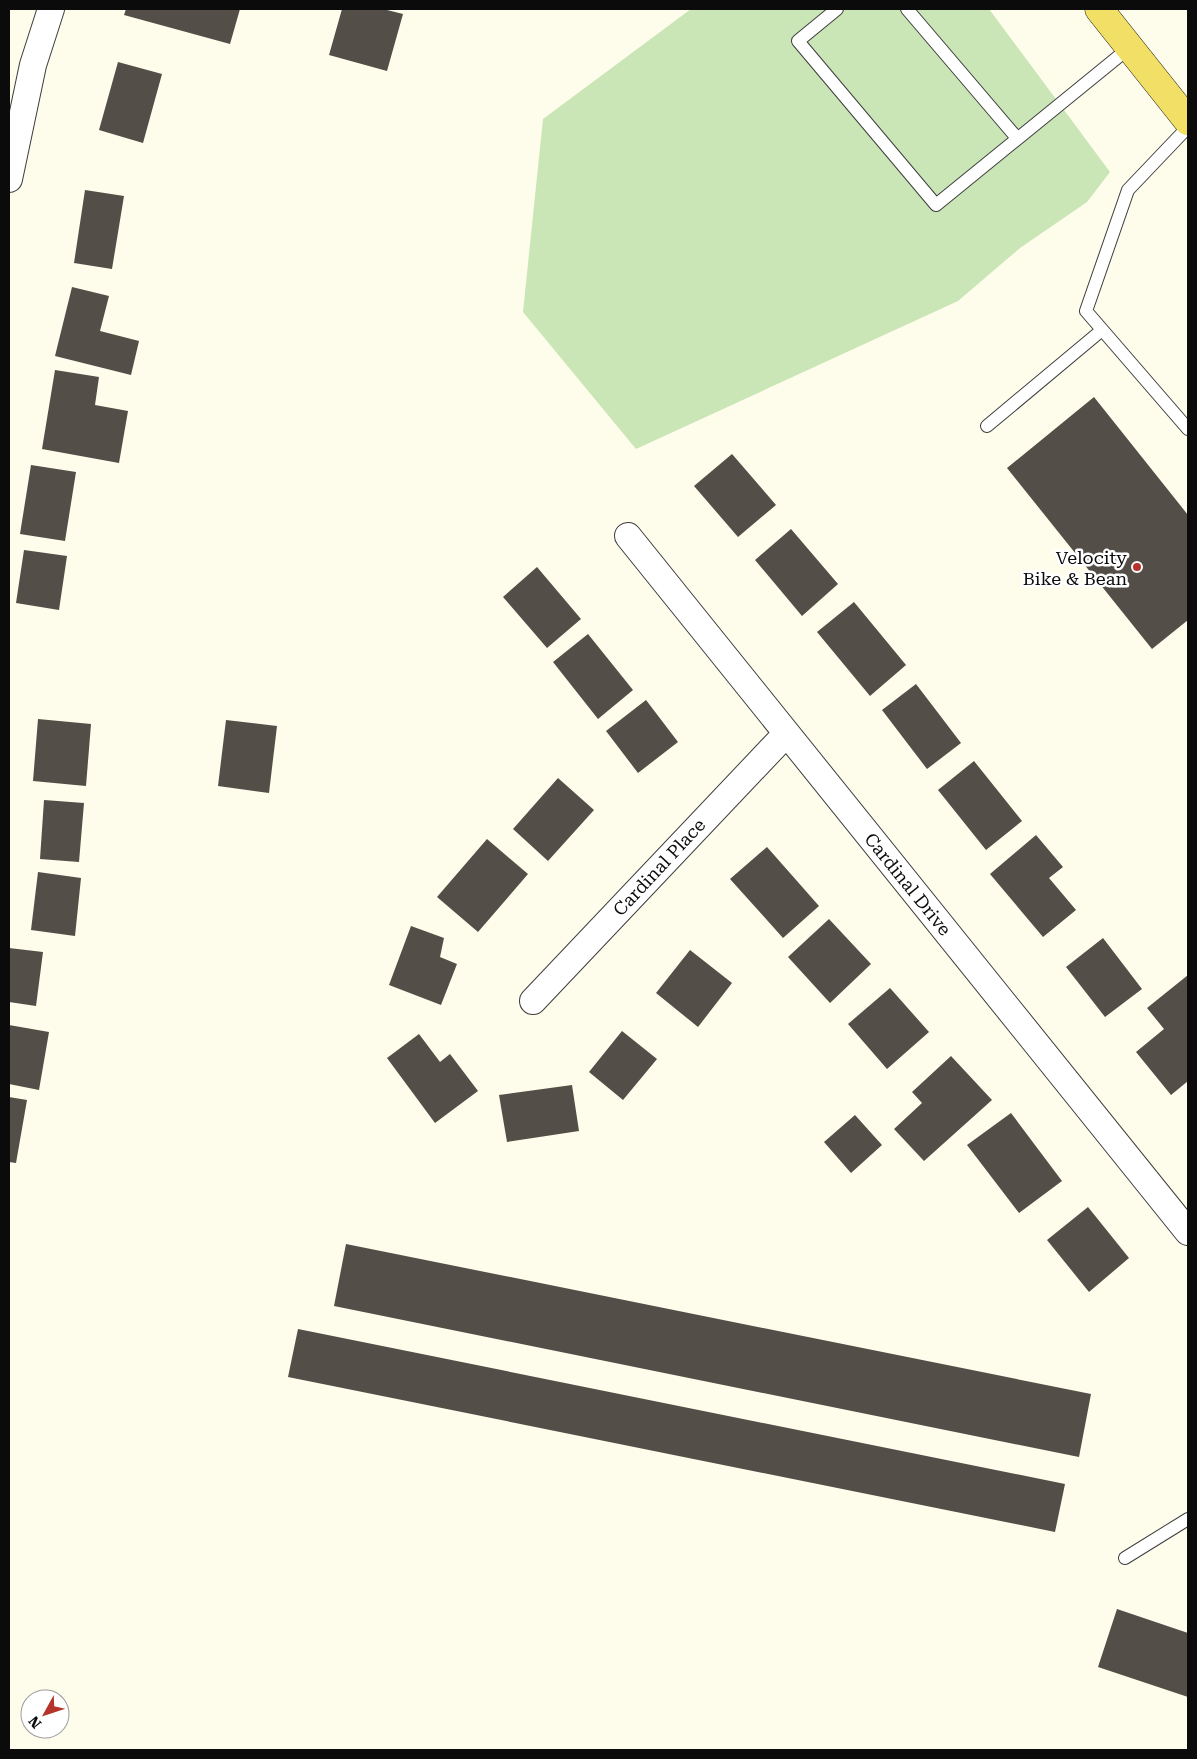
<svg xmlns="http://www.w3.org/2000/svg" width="1197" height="1759" font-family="'Roboto Serif',serif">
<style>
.green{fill:#cae6b6}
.building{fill:#534e48}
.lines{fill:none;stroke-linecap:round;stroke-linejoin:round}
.lane-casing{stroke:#3e3e3e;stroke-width:14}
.street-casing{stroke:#3e3e3e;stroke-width:28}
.primary-casing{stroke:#1c1c1c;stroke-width:29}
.lane{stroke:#fff;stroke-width:12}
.street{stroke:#fff;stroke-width:26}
.primary{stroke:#f2e066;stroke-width:28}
.poi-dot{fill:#b4332a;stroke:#fff;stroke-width:2}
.labels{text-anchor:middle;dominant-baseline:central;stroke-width:5;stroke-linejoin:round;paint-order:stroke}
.poi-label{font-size:18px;fill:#0b0b0b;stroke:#fff;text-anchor:end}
.street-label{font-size:18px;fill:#0b0b0b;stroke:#fff}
</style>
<rect width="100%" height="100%" fill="#fefcea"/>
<path class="green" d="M691,9H989L1110,172L1087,202L1020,248L958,301L636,449L523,312L543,119Z"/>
<path class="building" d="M126,9H240L230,44L124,15Z
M342,9H383L403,14L387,71L329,55Z
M118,62L162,74L143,143L99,130Z
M85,190L124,196L112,269L74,263Z
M72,287L109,296L100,331L139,341L131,375L55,356Z
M55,370L99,377L95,405L128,411L119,463L42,449Z
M1094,397L1188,515V620L1152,649L1007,468Z
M732,454L776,505L738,537L694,486Z
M31,465L76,472L65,541L20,534Z
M791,529L838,584L802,616L755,560Z
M24,550L67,556L59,610L16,603Z
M537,567L581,619L547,648L503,597Z
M854,602L906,665L870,696L817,632Z
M588,634L633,690L598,719L553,662Z
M916,684L961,743L927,769L882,710Z
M646,700L678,742L638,773L606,731Z
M38,719L91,724L86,786L33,781Z
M226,720L277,726L269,793L218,786Z
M974,761L1022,821L986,850L938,790Z
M558,778L594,810L548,861L513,829Z
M44,800L84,803L79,862L40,859Z
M1036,835L1063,867L1049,878L1076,910L1043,937L990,874Z
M487,839L528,874L478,932L437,897Z
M767,847L819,906L783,938L730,879Z
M38,872L81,878L75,936L31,930Z
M829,919L871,964L830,1003L788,957Z
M411,926L444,938L440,957L457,964L441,1005L389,985Z
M1103,938L1142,989L1105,1017L1066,967Z
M9,948L43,952L36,1006L9,1002Z
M690,950L732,983L698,1027L656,993Z
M1188,975V1081L1171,1095L1136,1052L1164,1029L1147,1008Z
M890,988L929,1032L887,1069L848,1024Z
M9,1025L49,1032L39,1090L9,1084Z
M622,1031L657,1059L623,1100L589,1072Z
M419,1034L440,1062L450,1054L478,1091L435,1123L387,1058Z
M951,1056L992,1100L924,1161L894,1129L922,1103L912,1092Z
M572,1085L579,1131L507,1142L499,1095Z
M9,1097L27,1100L16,1163L9,1162Z
M1011,1113L1062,1181L1019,1213L967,1145Z
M855,1115L882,1145L851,1173L824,1142Z
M1088,1207L1129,1258L1089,1292L1047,1240Z
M346,1244L1091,1394L1079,1457L334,1306Z
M298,1329L1065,1484L1055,1532L288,1377Z
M1117,1609L1188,1633V1697L1098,1667Z"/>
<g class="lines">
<defs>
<path id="lane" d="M837,9L798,41L936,205L1129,48
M907,9L1017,138
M1188,127L1128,190L1086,311L1188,429
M987,426L1102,330
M1125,1558L1188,1519"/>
<path id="street" d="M9,179L33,65L51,9
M628,536L1188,1232
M533,1001L786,734"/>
<path id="primary" d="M1099,9L1188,121"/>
</defs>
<use href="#lane" class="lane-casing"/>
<use href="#street" class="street-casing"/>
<use href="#primary" class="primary-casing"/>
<use href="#lane" class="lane"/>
<use href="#street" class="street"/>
<use href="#primary" class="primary"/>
</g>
<circle class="poi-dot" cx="1137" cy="567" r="5"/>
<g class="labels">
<g class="poi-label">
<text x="1127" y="557">Velocity<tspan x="1127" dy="21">Bike &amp; Bean</tspan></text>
</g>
<g class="street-label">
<text transform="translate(659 867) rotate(-47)">Cardinal Place</text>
<text transform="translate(908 884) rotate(51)">Cardinal Drive</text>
</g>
</g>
<rect width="1197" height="1759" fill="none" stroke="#0b0b0b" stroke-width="20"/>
<g transform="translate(45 1714) rotate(230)"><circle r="24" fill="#ffffff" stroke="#9d9d9d"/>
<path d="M0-4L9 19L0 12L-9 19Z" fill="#b4332a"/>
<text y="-8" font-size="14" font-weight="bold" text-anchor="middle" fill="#0b0b0b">N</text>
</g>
</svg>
